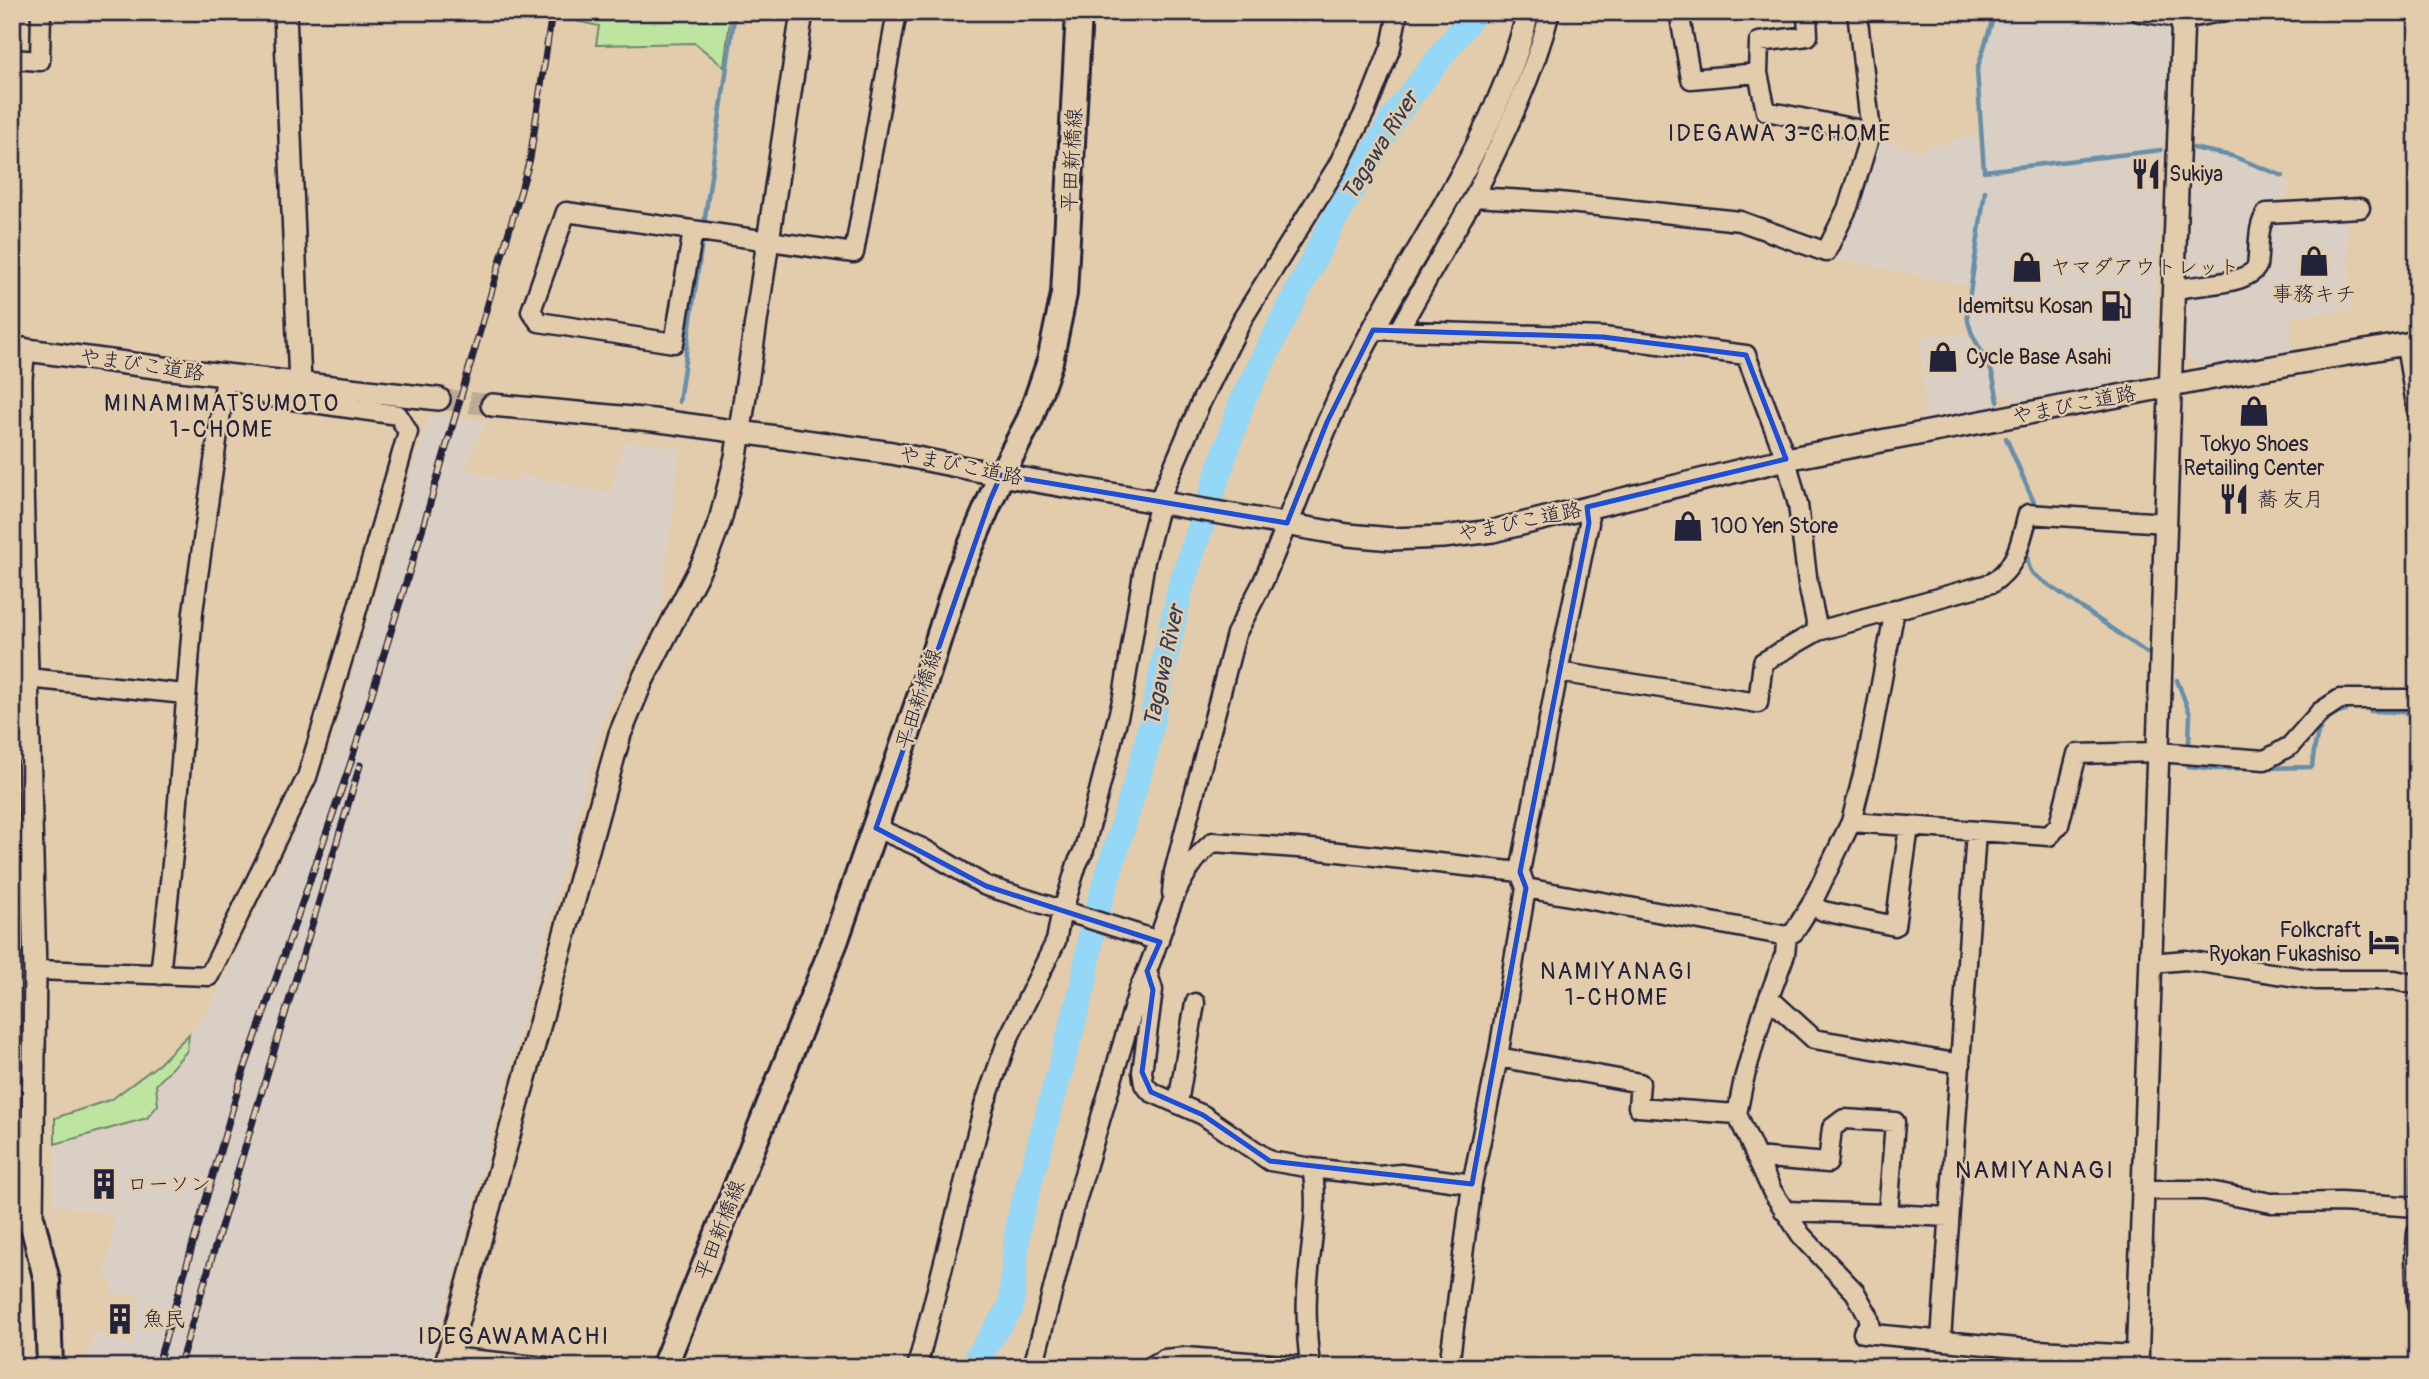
<svg xmlns="http://www.w3.org/2000/svg" width="2429" height="1379" font-family="Pangolin,'Klee One',sans-serif">
<style>
.built{fill:#dacfc4}
.green{fill:#bde5a0;stroke:#70846e;stroke-width:2}
.lines{fill:none;stroke-linecap:round;stroke-linejoin:round}
.stream{stroke:#668fab;stroke-width:4.5}
.river{stroke:#94d7f6;stroke-width:26}
.tertiary-tunnel{stroke:#bcaa95;stroke-width:21;stroke-dasharray:21 10;stroke-linecap:butt}
.minor-casing{stroke:#22223b;stroke-width:23}
.tertiary-casing{stroke:#22223b;stroke-width:26}
.secondary-casing{stroke:#22223b;stroke-width:30}
.minor{stroke:#e3ccac;stroke-width:18}
.tertiary{stroke:#e3ccac;stroke-width:21}
.secondary{stroke:#e3ccac;stroke-width:24}
.rail-casing{stroke:#22223b;stroke-width:7}
.rail{stroke:#e3ccac;stroke-width:4.5;stroke-dasharray:13;stroke-linecap:butt}
.marked{fill:none;stroke:#1d4ed8;stroke-width:5;stroke-linejoin:round}
.labels{text-anchor:middle;dominant-baseline:central;stroke-width:5;stroke-linejoin:round;paint-order:stroke}
.street-label{font-size:21px;fill:#22223b;stroke:#e3ccac}
.poi-label{font-size:21px;fill:#22223b;stroke:#e3ccac;text-anchor:start}
.neighbourhood-label{font-size:23px;letter-spacing:2px;fill:#22223b;stroke:#e3ccac}
.water-label{font-size:23px;font-style:italic;fill:#333d57;stroke:#e3ccac}
.quarter-label{font-size:24px;letter-spacing:2px;fill:#22223b;stroke:#e3ccac}
</style>
<rect width="100%" height="100%" fill="#e3ccac"/>
<filter id="ink" filterUnits="userSpaceOnUse"><feTurbulence type="fractalNoise" baseFrequency=".0143" numOctaves="2"/><feDisplacementMap in="SourceGraphic" scale="14" xChannelSelector="R" yChannelSelector="G"/><feConvolveMatrix kernelMatrix="1 2 1 2 8 2 1 2 1" color-interpolation-filters="sRGB"/></filter>
<g filter="url(#ink)">
<path class="built" d="M1999,12H2113L2169,26L2164,147L1987,169L1979,68Z
M1978,134L1981,175L2164,153L2159,222L2154,365L2142,378L2012,402L2009,393L2001,396L1994,369L1973,334L1970,323L1969,308L1973,287L1828,257L1875,139L1922,152L1929,147Z
M2190,151L2219,154L2236,159L2292,183L2280,206L2268,207L2252,262L2247,268L2205,281L2188,282Z
M2347,213L2351,308L2291,318L2292,351L2200,367L2186,355L2187,299L2190,295L2209,294L2259,278L2266,226L2270,216Z
M1967,334L1986,366L1996,406L1926,419L1920,336Z
M436,414L486,422L470,455L467,470L516,482L518,474L610,493L624,441L680,448L661,607L615,691L603,723L429,1367H96L98,1360L87,1356L94,1332L133,1345L139,1297L111,1292L113,1282L104,1279L110,1251L114,1214L53,1205L55,1144L147,1118L156,1085L187,1051L189,1034L214,999L287,851L329,756L428,418Z"/>
<path class="green" d="M572,12H731L724,67L695,43L596,45L599,26L571,20Z
M189,1034L187,1051L156,1085L158,1105L147,1118L55,1144V1118L112,1099L159,1064Z"/>
<g class="lines">
<path class="stream" d="M1995,12L1977,70L1984,171L2161,150
M2193,148L2232,156L2283,176
M1985,191L1967,313C1968,333 1979,345 1988,363C1994,375 1995,388 1998,401
M704,224L735,12
M679,402L702,242
M2006,438L2035,505
M2036,523C2031,540 2021,557 2033,574L2147,653
M2177,680L2190,714L2189,743
M2370,711L2405,712L2417,726
M2188,766L2216,769L2258,768
M2267,768L2312,767C2315,742 2316,716 2346,711
M2411,1202L2417,1027
M2410,1305L2415,1367"/>
<path class="river" d="M971,1367L1011,1307L1018,1225L1084,982L1092,928L1145,753L1180,589L1243,399L1330,227L1396,114L1475,12"/>
<path class="tertiary-tunnel" d="M439,399L492,405"/>
<defs>
<path id="minor" d="M1550,12C1533,78 1504,136 1474,197L1559,202L1740,221L1826,252L1848,207L1871,132L1857,12
M1679,12L1691,79L1758,73
M1807,12L1808,36L1759,42L1758,73L1766,111L1871,132
M2140,12L2183,19L2221,12
M12,59L40,61L41,12
M693,231L674,343L539,322L531,311L566,212L854,253L897,12
M2174,290C2192,284 2248,286 2257,266C2257,265 2258,257 2258,255C2259,241 2258,225 2267,213L2360,208
M1373,330L1603,337L1746,355L1786,459L1798,505L1808,584L1818,631
M1398,331L1474,197
M2406,346L2417,410
M1558,672L1758,703L1763,662L1818,631L1992,583C2018,565 2020,543 2028,514L2166,523
M27,678L185,694
M1851,822L2049,836L2059,825L2077,754L2158,752L2265,760L2290,746L2320,712L2340,699H2417
M876,828L922,848L986,886L1159,941
M1526,888L1787,936L1794,932L1811,905L1851,822L1867,759L1895,609
M1172,893L1174,872L1236,634L1263,582L1287,524
M1811,905L1823,911L1895,926L1909,827
M1787,936L1785,954L1762,1016L1744,1079L1737,1114L1772,1191L1801,1235L1855,1292L1868,1315L1870,1323L1863,1333
M2151,963L2186,960L2316,980H2395L2417,985
M35,970L209,976L307,777L350,634L408,432L398,415L271,397L226,376L193,612L176,826L160,975
M1769,998L1814,1039L1961,1064
M1498,1057L1640,1083L1638,1107L1737,1114
M1178,1103L1195,1003
M1756,1157L1828,1163L1832,1128L1844,1119L1895,1122L1888,1214L1949,1217
M1472,1184L1401,1174L1378,1176L1312,1168L1270,1161L1203,1115L1151,1092L1144,1084L1142,1072L1153,990L1147,971C1166,926 1173,875 1213,842L1311,849L1520,872
M2143,1190H2204L2271,1203L2341,1202L2417,1207
M1784,1211L1888,1214
M2417,1233L2415,1257L2417,1305
M1863,1333L2037,1350L2138,1355
M1941,1340L1976,832
M448,1357L547,1367
M1310,1366C1307,1342 1306,1318 1307,1294C1309,1252 1320,1210 1312,1168
M917,1367L984,1106L1008,1039L1056,941L1060,920L1077,864L1084,850L1123,697L1145,561L1163,491L1201,402L1243,318L1337,167L1366,110L1391,47L1398,12
M1033,1367L1072,1215L1139,989L1147,971
M1150,1367L1164,1359L1186,1357L1311,1367
M1449,1367L1472,1184L1498,1057L1526,888L1520,872L1558,672L1589,523L1587,507"/>
<path id="tertiary" d="M285,12L300,385
M12,348L163,368L439,399
M492,405L653,420L892,453L1001,475L1348,535L1392,539L1443,537L1493,531L1786,459L2250,371L2417,342
M1287,524C1313,457 1339,391 1374,328C1429,226 1501,127 1528,12
M12,1219L32,1221L35,970L22,483L21,378L24,349
M445,1367L620,734L642,681L708,553L720,521L736,457L802,12
M2137,1367L2183,12"/>
<path id="secondary" d="M32,1221L47,1281L50,1367
M664,1367L835,942L920,697L960,571L1001,475L1030,419L1050,361L1064,294L1079,12"/>
</defs>
<use href="#minor" class="minor-casing"/>
<use href="#tertiary" class="tertiary-casing"/>
<use href="#secondary" class="secondary-casing"/>
<use href="#minor" class="minor"/>
<use href="#tertiary" class="tertiary"/>
<use href="#secondary" class="secondary"/>
<defs>
<path id="rail" d="M157,1367L242,1076L351,762L423,527L530,159L552,12
M179,1367L360,765"/>
</defs>
<use href="#rail" class="rail-casing"/>
<use href="#rail" class="rail"/>
</g>
</g>
<path class="marked" d="M1373,330L1603,337L1746,355L1786,459L1587,507L1589,523L1520,872L1526,888L1472,1184L1270,1161L1203,1115L1151,1092L1142,1072L1153,990L1147,971L1160,942L986,886L876,828L990,500L1001,475L1287,523L1327,422Z"/>
<defs>
<symbol id="restaurant-bare" viewBox="-9 -9 18 18"><path d="M-5-6h1v4h1v-4h1v4h1v-4h1v5L-1.5 .5V6h-2V.5L-5-1ZM5-6V6H3V1.5H1.5Q1.5-4 5-6Z" fill="#22223b" stroke="#e3ccac" stroke-width="2.5" paint-order="stroke"/></symbol>
<symbol id="shop-bare" viewBox="-9 -9 18 18"><path d="M-5-2.5h2.3a2.7 3.5 0 0 1 5.4 0H5L5.5 6h-11ZM-1.5-2.5h3a1.5 2.3 0 0 0-3 0Z" fill="#22223b" stroke="#e3ccac" stroke-width="2.5" paint-order="stroke"/></symbol>
<symbol id="fuel-bare" viewBox="-9 -9 18 18"><path d="M-5.5-6h7V0h2V4h1.3V-2.5L3-4.5l.8-.8L6-3V5H2.5V1h-1V6h-7ZM-4.2-4.7v3.2H.2V-4.7Z" fill="#22223b" stroke="#e3ccac" stroke-width="2.5" paint-order="stroke"/></symbol>
<symbol id="hotel-bare" viewBox="-9 -9 18 18"><path d="M-6-4.5h1.5V1H6V5H4.5V3h-9V5H-6ZM-4 0a1.8 1.8 0 1 1 3.6 0ZM.5 0V-2.5h3Q6-2.5 6 0Z" fill="#22223b" stroke="#e3ccac" stroke-width="2.5" paint-order="stroke"/></symbol>
<symbol id="building-bare" viewBox="-9 -9 18 18"><path d="M-4-6H4V6H1V3H-1V6H-4ZM-2.5-4.3h1.7v1.8h-1.7ZM.8-4.3h1.7v1.8H.8ZM-2.5-1h1.7V.8h-1.7ZM.8-1h1.7V.8H.8Z" fill="#22223b" stroke="#e3ccac" stroke-width="2.5" paint-order="stroke"/></symbol>
</defs>
<g fill-rule="evenodd">
<use href="#restaurant-bare" x="2124" y="152" width="44" height="44"/>
<use href="#shop-bare" x="2292" y="239" width="44" height="44"/>
<use href="#shop-bare" x="2005" y="245" width="44" height="44"/>
<use href="#fuel-bare" x="2094" y="284" width="44" height="44"/>
<use href="#shop-bare" x="1921" y="335" width="44" height="44"/>
<use href="#shop-bare" x="2232" y="389" width="44" height="44"/>
<use href="#restaurant-bare" x="2212" y="477" width="44" height="44"/>
<use href="#shop-bare" x="1666" y="504" width="44" height="44"/>
<use href="#hotel-bare" x="2362" y="920" width="44" height="44"/>
<use href="#building-bare" x="82" y="1162" width="44" height="44"/>
<use href="#building-bare" x="98" y="1297" width="44" height="44"/>
</g>
<g class="labels">
<g class="street-label">
<text transform="translate(1072 160) rotate(-87)">平田新橋線</text>
<text transform="translate(142 365) rotate(8)">やまびこ道路</text>
<text transform="translate(2074 405) rotate(-11)">やまびこ道路</text>
<text transform="translate(961 466) rotate(11)">やまびこ道路</text>
<text transform="translate(1520 522) rotate(-12)">やまびこ道路</text>
<text transform="translate(919 699) rotate(-72)">平田新橋線</text>
<text transform="translate(720 1230) rotate(-69)">平田新橋線</text>
</g>
<g class="poi-label">
<text x="2169" y="174">Sukiya</text>
<text x="2050" y="267">ヤマダアウトレット</text>
<text x="2314" y="294" text-anchor="middle">事務キチ</text>
<text x="2093" y="306" text-anchor="end">Idemitsu Kosan</text>
<text x="1966" y="357">Cycle Base Asahi</text>
<text x="2254" y="444" text-anchor="middle">Tokyo Shoes<tspan x="2254" dy="24">Retailing Center</tspan></text>
<text x="2257" y="499">蕎 友月</text>
<text x="1711" y="526">100 Yen Store</text>
<text x="2361" y="930" text-anchor="end">Folkcraft<tspan x="2361" dy="24">Ryokan Fukashiso</tspan></text>
<text x="127" y="1184">ローソン</text>
<text x="143" y="1319">魚民</text>
</g>
<g class="neighbourhood-label">
<text x="1780" y="133">IDEGAWA 3-CHOME</text>
<text x="222" y="403">MINAMIMATSUMOTO<tspan x="222" dy="26">1-CHOME</tspan></text>
<text x="1617" y="971">NAMIYANAGI<tspan x="1617" dy="26">1-CHOME</tspan></text>
</g>
<g class="water-label">
<text transform="translate(1380 146) rotate(-58)">Tagawa River</text>
<text transform="translate(1164 666) rotate(-78)">Tagawa River</text>
</g>
<g class="quarter-label">
<text x="2035" y="1170">NAMIYANAGI</text>
<text x="514" y="1336">IDEGAWAMACHI</text>
</g>
</g>
<rect width="2429" height="1379" fill="none" stroke="#e3ccac" stroke-width="42"/>
<rect x="21" y="21" width="2387" height="1337" fill="none" stroke="#22223b" stroke-width="2.5" filter="url(#ink)"/>
</svg>
